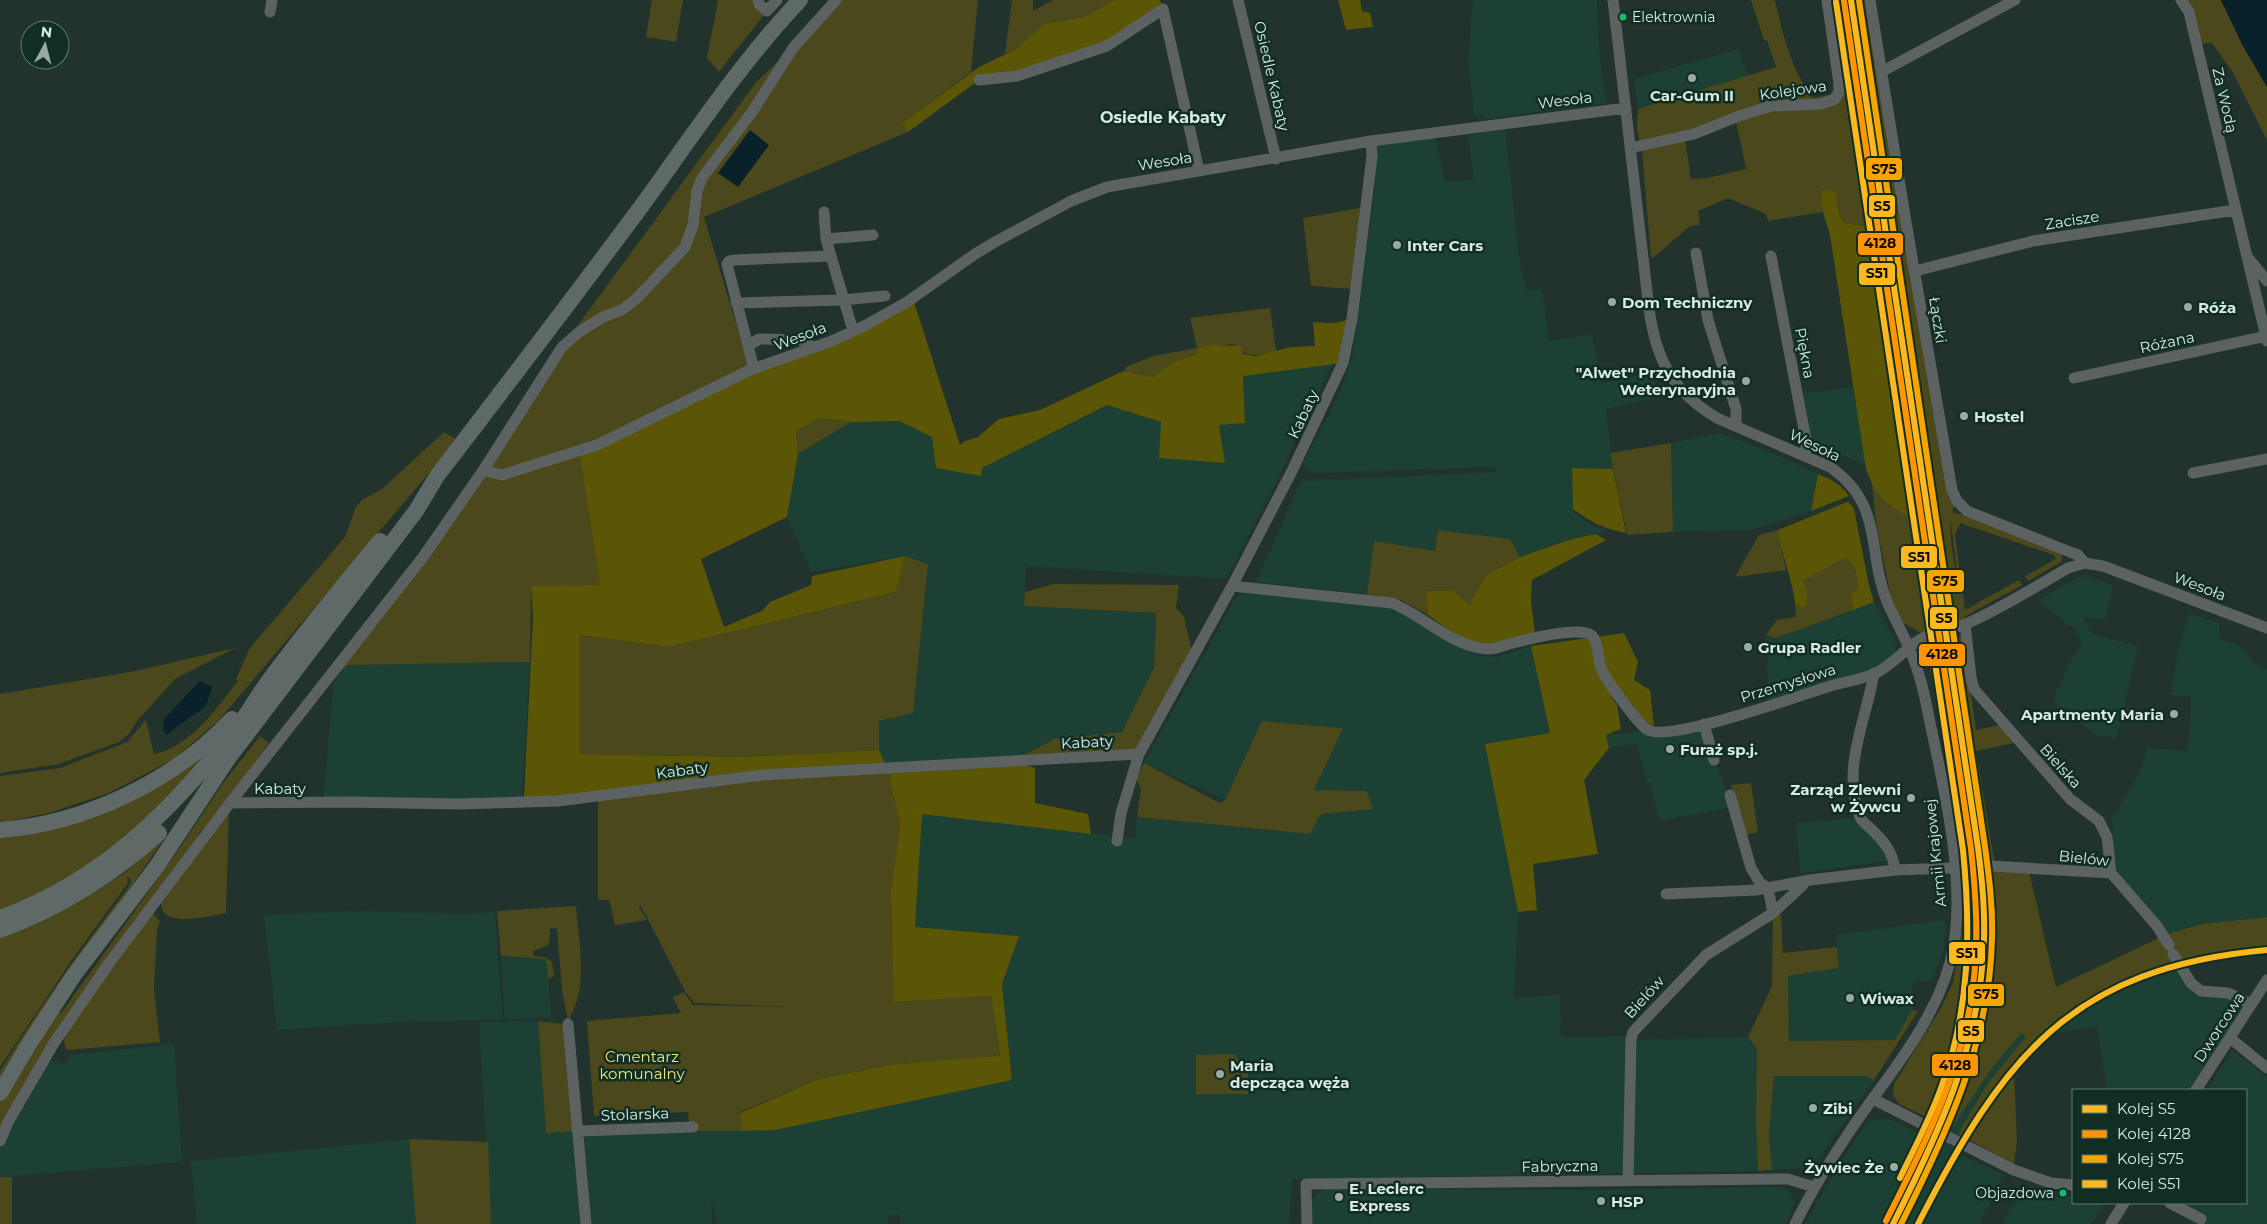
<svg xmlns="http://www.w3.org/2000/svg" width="2267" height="1224" font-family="Montserrat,sans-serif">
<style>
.built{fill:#1c4034}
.green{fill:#4b481c}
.forest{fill:#5a5606}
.water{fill:#09212b}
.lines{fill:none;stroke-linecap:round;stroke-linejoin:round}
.minor{stroke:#5c6262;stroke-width:11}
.highway{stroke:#5e6968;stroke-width:16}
.rail-1-casing{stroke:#102e24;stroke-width:10}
.rail-2-casing{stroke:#102e24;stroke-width:10}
.rail-3-casing{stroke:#102e24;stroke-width:10}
.rail-4-casing{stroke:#102e24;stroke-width:10}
.rail-1{stroke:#fbb81f;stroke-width:6}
.rail-2{stroke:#ff9500;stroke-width:6}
.rail-3{stroke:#f7a600;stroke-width:6}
.rail-4{stroke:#fbb81f;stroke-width:6}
.bus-dot{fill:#1ab867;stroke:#102e24;stroke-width:2}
.poi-dot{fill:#99aaa3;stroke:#102e24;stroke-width:2}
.labels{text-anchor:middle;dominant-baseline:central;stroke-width:5;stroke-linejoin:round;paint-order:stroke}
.bus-label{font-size:14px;fill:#d9eae3;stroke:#102e24;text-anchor:start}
.street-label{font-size:15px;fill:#d9eae3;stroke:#102e24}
.poi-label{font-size:15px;font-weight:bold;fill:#d9eae3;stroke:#102e24;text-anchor:start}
.park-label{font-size:15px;fill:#eee47a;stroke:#102e24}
.neighbourhood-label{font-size:16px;font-weight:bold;fill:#d9eae3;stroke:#102e24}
.line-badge{stroke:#102e24;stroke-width:2}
.pale-badge-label{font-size:14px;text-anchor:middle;font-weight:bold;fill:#111}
</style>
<rect width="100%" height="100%" fill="#22322c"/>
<path class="built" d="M1473,0H1597L1598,38L1606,103L1592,105L1589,101L1578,102L1576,107L1483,119L1480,115L1474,116L1468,62Z
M1738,49L1749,77L1638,109L1634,79Z
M1505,129L1520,266L1527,290L1542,289L1549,341L1592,335L1602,383L1649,373L1664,396L1606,409L1613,469L1572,468L1573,512L1591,525L1608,531L1572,539L1520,557L1510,539L1438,530L1435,551L1374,541L1367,594L1256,582L1301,481L1496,472L1495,467L1317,473L1307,471L1303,463L1340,393L1353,355L1375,187L1371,141L1436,138L1445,181L1474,180L1468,135Z
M1332,364L1272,491L1226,579L1026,566L1025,606L1156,613L1154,668L1122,732L1054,739L1013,761L887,768L879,750V721L913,713L928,564L905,556L811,572L787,517L798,454L851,422L899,421L932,437L981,475L982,468L1107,405L1161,422L1224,463L1219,425L1245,422L1242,376Z
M1853,387L1865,455L1866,465L1810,443L1801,394Z
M1719,433L1763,449L1818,474L1811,511L1769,525L1749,530L1673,532L1671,443Z
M2079,577H2090L2113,585L2105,620L2084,617L2092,634L2138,646L2117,738L2098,736L2057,707L2054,698L2073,655L2082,645L2077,631L2038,600Z
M1258,592L1388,606L1481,656L1497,657L1531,646L1550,733L1485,744L1518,912L1514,998L1560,995L1561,1037L1625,1036L1633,1032L1631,1040L1748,1037L1757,1049L1756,1119L1758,1171L1292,1179L1289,1224H900V1215L888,1216V1224H717L711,1197L712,1224H591L584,1133L693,1127L775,1130L1012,1080L1002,984L1019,936L915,927L922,813L1135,838L1137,817L1284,832L1321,814L1373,809L1367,791L1314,790L1342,728L1262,722L1225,800L1144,763L1238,594Z
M1874,602L1896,643V651L1892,656L1890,664L1769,700L1766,635L1776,638Z
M2189,613L2219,623L2220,640L2239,645L2248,654L2254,663L2267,669V917L2202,924L2167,934L2122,880L2113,855L2112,820L2141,769L2148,748L2188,751L2191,697L2170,694L2179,647Z
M530,662L522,798L323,801L334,677L348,665Z
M1704,725L1714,760L1733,807L1659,821L1650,782H1647L1637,744L1609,748L1606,735Z
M1857,818L1893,860L1800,873L1796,823Z
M355,911L466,914L495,912L503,1020L416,1021L277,1030L264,915Z
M1942,920L1946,924L1943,952L1932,980L1913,982L1912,1010L1895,1040L1789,1041L1788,976L1839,968L1836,935Z
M501,957L547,959L551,1017L505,1019Z
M2171,963H2179L2191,983L2251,1004L2196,1090H2107L2097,1026L2056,1033L2076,1009L2118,987L2116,984Z
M1964,1013L2023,1031L2036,1042L1953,1151L2004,1175L1979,1224H1805L1842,1159L1869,1120L1889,1119L1926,1137L1942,1105Z
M538,1021L546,1132L573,1131L584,1224H491L479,1022Z
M174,1044L182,1162L0,1177V1145L48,1061H57L62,1064L70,1060L68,1055Z
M2232,1050L2267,1077V1224H2190L2191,1219L2178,1203H2246V1090H2207Z
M1774,1076H1866L1874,1080L1816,1163L1809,1168L1772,1170L1769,1136Z
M409,1139L416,1224H197L191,1161Z
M1784,1187L1791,1193L1794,1204L1786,1224H1310V1204L1313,1198L1318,1192L1326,1189L1577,1190Z
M2020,1192L2073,1197V1203H2101L2103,1207L2092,1224H2002Z"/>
<path class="green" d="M652,0H683L676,42L646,37Z
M718,0H758L767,11L719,72L707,58Z
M836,0H978L971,72L902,123L908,132L704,217L750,370L579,451L600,585L531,587L530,662L348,665L334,677L423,557L562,347L757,81L793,48Z
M1012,0H1033V11L1053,0H1114L1085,17L1044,24L1016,49L1005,54Z
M1751,0H1775C1783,36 1791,68 1812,98L1830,95L1834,90L1824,0H1870L1957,501C1943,524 1956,564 1959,591L1951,522L1952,512L1967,516L2060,552L2062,555L2061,562L2028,581L2025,576L2056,559L2054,555L1960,523L1955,535L1965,610L2019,580L2022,585L1964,617L1965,624L1926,636L1895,618L1876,523L1872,484L1883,500L1904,515L1922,513L1882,252L1880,228L1843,223L1840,216L1838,203L1821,191L1823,212L1768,221L1766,214L1728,198L1698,211L1700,225L1690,226L1654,257H1651L1642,151L1646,148L1685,139L1691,179L1707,178L1746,169L1736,121L1640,146L1637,129L1638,109L1776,67L1767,40H1764Z
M2181,0H2221L2243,46L2267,87V140L2232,71L2212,43L2197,44Z
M1360,208L1354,289L1311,286L1303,218Z
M1270,308L1276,351C1256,356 1249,359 1233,344L1198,348L1196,355L1176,361L1152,377L1125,371L1126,367L1153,356L1197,348L1190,318Z
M820,418L851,422L798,454L796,431Z
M444,432L457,440L219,720L174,759L109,793L49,813L0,823V776L60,768L127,742L146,720L154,754C191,746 216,709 238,681L236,679L250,648L345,537L356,507L362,500L382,489Z
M1671,443L1673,532L1627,535L1610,453Z
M1438,530L1510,539L1520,557L1486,575L1469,605L1453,590L1426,591L1428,615L1401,600L1367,594L1374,541L1435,551Z
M1778,530L1786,570L1735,577L1759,535Z
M905,556L928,564L913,713L879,721V750L743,757L579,754V635L669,647L896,592Z
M1845,558C1857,564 1856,575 1858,588L1851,595L1853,610L1776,638L1766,635L1777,620L1796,617L1795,604L1802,608L1801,581Z
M1054,584L1179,585L1176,608L1184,617L1192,650L1139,754L1013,761L1054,739L1122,732L1154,668L1156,613L1024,606L1025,592Z
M1952,636L1963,638L1976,730L2000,725L2014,743L1976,751L1994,859L1990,870L2029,871L2056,987L2167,934L2202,924L2267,917V948L2222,952L2171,963L2117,984L2118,987L2076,1009L2056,1033L2014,1071L2017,1141L2014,1164L1958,1134L1988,1083L2026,1037L2021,1033L1991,1069L1951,1129L1899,1104L1893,1095L1894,1084L1941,1008L1953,982L1963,924V891L1953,794L1933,681L1927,659L1931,645L1941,637L1942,641L1937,645L1942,642L1944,646L1976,848L1981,895L1982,948L1974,1014L1979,1016C1998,948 1984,867 1974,797C1966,746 1958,695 1951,643L1952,641L1960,640H1952Z
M235,648L175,679L137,721L129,734L119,742L59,764L0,773V694L135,671Z
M1262,721L1343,728L1314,790L1367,791L1373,809L1321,814L1310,834L1137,817L1141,789L1136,778L1144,763L1220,803L1225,800Z
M260,736L269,743L227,801L198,835L194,848L0,1132V1102L58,1011L61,1013L177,852L223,783Z
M213,745L184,781L133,833L62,883L0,911V834L49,826Z
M887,768L900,824L891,891L893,1001L991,996L1000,1057L896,1064L818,1079L740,1112L743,1131H699L689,1122L688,1112L594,1116L587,1021L681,1013L673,997L684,992L693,1005L789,1007L694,1003L685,991L641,906L639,907L647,920L615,925L609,900H598V800L721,780Z
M1751,783L1758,832L1746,835L1731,785Z
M229,811L226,913C210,916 162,929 161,904Z
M167,835L16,1050L0,1077V1071C39,1008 82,948 127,889L131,882L130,878L127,877L128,883L72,960L0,1067V938L96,891L124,873Z
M576,906C579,945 589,987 568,1021L562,990L557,928L550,929V941L547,946L533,951L534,956L545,957L552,962L554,976L548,979L546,959L501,956L497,911Z
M152,913L160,921L157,930L154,989L160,1042L68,1050L65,1047L64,1040L97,984Z
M1773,913L1781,915L1783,953L1837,947L1839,968L1788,976L1789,1041L1895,1040L1912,1010L1918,1011L1874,1080L1866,1076H1774L1769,1136L1772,1170L1758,1171L1756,1119L1757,1049L1748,1037L1772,986Z
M538,1021L563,1024L573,1131L546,1133Z
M1234,1054L1248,1071V1094H1196V1055Z
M409,1139L488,1142L491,1224H416Z
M0,1177H12V1224H0Z"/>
<path class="forest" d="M1114,0H1160L1163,9L1107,46L1017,76L979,80L908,132L902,123L979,67L1016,49L1044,24L1085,17Z
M1338,0H1360L1362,11L1370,13L1373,27L1346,30Z
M1831,190L1835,193L1840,216L1843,223L1880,228L1882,252L1922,513L1904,515L1883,500L1872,484L1866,469L1830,235L1823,212L1821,191Z
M914,302L960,445L965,441L978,437L999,419L1040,410L1119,373L1125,371L1152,377L1176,361L1196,355L1198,348L1214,345L1241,346L1243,354L1255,356L1291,347L1315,346L1313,322L1334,323L1352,319L1343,363L1243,376L1245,423L1219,425L1225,463L1159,458L1161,422L1107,405L982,468L981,476L936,468L932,437L899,421L851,422L820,418L796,431L798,454L787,517L701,559L724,627L762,611L770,602L811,585L812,576L905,556L896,592L669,647L579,635V754L743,757L879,750L887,768L1013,761L1035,768V803L1088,814L1091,834L922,814L915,927L1019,936L1002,984L1012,1080L775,1130L743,1131L740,1113L818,1079L896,1064L1000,1056L991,996L893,1002L891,891L900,824L887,768L559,799L524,798L533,617L531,586L600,585L579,451L750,370Z
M1572,468L1613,469L1626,533C1605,529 1590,522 1573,509Z
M1818,474C1831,479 1841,484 1849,496L1811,511Z
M1847,502L1850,503L1854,509L1869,585L1874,602L1853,610L1851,595L1858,588C1856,575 1857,564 1845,558L1802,581L1806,586L1807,604L1802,608L1795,604C1793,579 1781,555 1778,530Z
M1596,534L1606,540L1532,580L1531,601L1535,634C1521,637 1495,648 1482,646C1465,643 1442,625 1428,615L1426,591L1453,590L1469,605L1486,575L1520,557L1572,539Z
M1624,633L1638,662L1634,680L1650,690L1654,727L1638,715L1633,705L1615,695L1612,698L1617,705L1621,729L1606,735L1609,748L1584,780L1598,854L1533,864L1537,910L1518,912L1485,744L1550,733L1531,646Z"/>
<path class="water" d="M2221,0H2267V87L2243,46Z
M750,130L769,145L738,187L718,173Z
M200,681L212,687L206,706L166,735L163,729L164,719Z"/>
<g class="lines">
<path class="minor" d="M758,0L759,4L767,11L777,0
M1238,0L1276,159
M1613,0L1649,309C1656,360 1673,393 1719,419L1830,467C1885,505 1866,552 1888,604C1898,626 1910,646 1917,669C1925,691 1928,715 1933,737C1947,801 1964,879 1954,944C1950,969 1941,992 1929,1014C1908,1054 1878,1090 1852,1128C1831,1159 1812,1190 1795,1224
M1870,0L1906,222L1952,490L1957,501L1967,511L2065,550L2078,555L2085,563
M2181,0L2189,12L2267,341
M270,12L272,0
M1883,71L2015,0
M979,80L1017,76L1107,46L1163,9L1199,171
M1630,148L1694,134L1739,116L1771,106L1821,104L1835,99L1839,92V83L1827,0
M824,212L826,239L853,331
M826,239L873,235
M1696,253L1708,320L1736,409V426
M1771,256L1806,440V455
M2249,259L2267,281
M1915,271L2033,241L2235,210
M736,303L842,300L885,296
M748,346L759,339L804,340L813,348
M754,369L727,264L729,261L735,260L830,256
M2074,378L2266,336
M484,469L493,473L502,475L597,445L750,370L832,341L866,325L907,302L975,254L995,242L1071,201L1107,187L1371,141L1626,108
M2193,473L2267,459
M1232,586L1392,603C1424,616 1451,646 1487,649C1494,650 1502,646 1509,644C1528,639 1569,629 1587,633C1600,636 1597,658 1601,668C1605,679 1638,724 1648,730C1670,742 1799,696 1827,687C1843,682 1861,680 1876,673C1895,663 1907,646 1923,638C1937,630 1953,629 1968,623C2002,608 2035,587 2068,568L2085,563L2103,566L2267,628
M1965,624L1971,677L1974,689L2070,799L2099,821L2107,837L2111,873
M1874,673C1866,721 1841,769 1860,817C1862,822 1867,825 1870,828C1884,841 1893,852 1895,870
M1704,724L1714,760
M1730,795L1751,868L1760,883L1768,888L1773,913
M230,803L348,802L458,804L558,801L762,775L1139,754
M1117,841L1121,813L1139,754L1232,586L1292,471L1343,363L1352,319L1372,156L1371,141
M1991,866L2111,873L2157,926L2169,945
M1666,894L1756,890L1810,880L1895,870L1954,868
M2173,954L2191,983L2201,991L2228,993L2251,1004
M568,1024L586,1224
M2230,1038L2267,1068
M2196,1090L2267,980
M1873,1099L2014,1170L2051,1183L2073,1185
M578,1131L693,1127
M0,1141L8,1122L54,1043L110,962L230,803L423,557L484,469L562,347L579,332L603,317L622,310L637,298L685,247L693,225L697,191L702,178L752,112L793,48L836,0
M1628,1181L1631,1040L1633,1032L1706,955L1773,913L1803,885L1804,881
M2170,1203L2201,1219
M1307,1224L1306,1184L1788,1179L1814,1187
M2111,1224L2124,1203"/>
<path class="highway" d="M0,830C84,824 174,781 232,719
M0,918C104,880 175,808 241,722C251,708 260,692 271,678C305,631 343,586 380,541
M0,930C60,908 112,875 159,833
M0,1093L29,1044L74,975L157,866L227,760L416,511L437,476C506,386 575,296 643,204C693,135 741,62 800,0"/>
<defs>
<path id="rail-1" d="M1851,0L1978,848C1982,878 1985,909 1984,939C1981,1043 1939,1133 1893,1224"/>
<path id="rail-2" d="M1844,1L1971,849C1976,895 1979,940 1973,986C1963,1070 1924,1146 1886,1221"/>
<path id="rail-3" d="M1859,0L1985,847C1989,877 1993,907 1992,938C1990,1041 1947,1133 1901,1224"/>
<path id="rail-4" d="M1836,2L1963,850C1971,931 1970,1011 1941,1088C1930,1119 1914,1149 1900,1178
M1918,1224C2003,1058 2070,968 2267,950"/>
</defs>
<use href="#rail-1" class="rail-1-casing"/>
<use href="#rail-2" class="rail-2-casing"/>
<use href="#rail-3" class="rail-3-casing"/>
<use href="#rail-4" class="rail-4-casing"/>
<use href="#rail-1" class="rail-1"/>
<use href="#rail-2" class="rail-2"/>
<use href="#rail-3" class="rail-3"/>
<use href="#rail-4" class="rail-4"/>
</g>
<g class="bus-dot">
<circle cx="1623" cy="17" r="4.5"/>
<circle cx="2063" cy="1193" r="4.5"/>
</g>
<g class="poi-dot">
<circle cx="1692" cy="78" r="5"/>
<circle cx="1397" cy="245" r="5"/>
<circle cx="1612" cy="302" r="5"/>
<circle cx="2188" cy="307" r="5"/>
<circle cx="1746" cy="381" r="5"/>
<circle cx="1964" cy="416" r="5"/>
<circle cx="1748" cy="647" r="5"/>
<circle cx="2174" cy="714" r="5"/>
<circle cx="1670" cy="749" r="5"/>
<circle cx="1911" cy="798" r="5"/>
<circle cx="1850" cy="998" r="5"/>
<circle cx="1220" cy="1074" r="5"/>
<circle cx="1813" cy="1108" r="5"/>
<circle cx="1894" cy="1167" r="5"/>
<circle cx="1339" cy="1197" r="5"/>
<circle cx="1601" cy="1201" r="5"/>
</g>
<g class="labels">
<g class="bus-label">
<text x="1632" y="17">Elektrownia</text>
<text x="2054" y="1193" text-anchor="end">Objazdowa</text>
</g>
<g class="street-label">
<text transform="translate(1272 76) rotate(77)">Osiedle Kabaty</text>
<text transform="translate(1793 90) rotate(-8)">Kolejowa</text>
<text transform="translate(1565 100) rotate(-7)">Wesoła</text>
<text transform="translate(2225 100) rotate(77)">Za Wodą</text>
<text transform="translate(1165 161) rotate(-9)">Wesoła</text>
<text transform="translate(2072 220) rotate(-9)">Zacisze</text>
<text transform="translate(1938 320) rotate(81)">Łączki</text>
<text transform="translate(800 336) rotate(-21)">Wesoła</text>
<text transform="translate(2167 342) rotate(-12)">Różana</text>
<text transform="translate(1805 353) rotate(79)">Piękna</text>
<text transform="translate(1303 414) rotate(-65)">Kabaty</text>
<text transform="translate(1815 445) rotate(26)">Wesoła</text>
<text transform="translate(2200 586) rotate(21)">Wesoła</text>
<text transform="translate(1788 683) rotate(-17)">Przemysłowa</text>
<text transform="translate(1087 742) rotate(-3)">Kabaty</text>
<text transform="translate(2061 766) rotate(48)">Bielska</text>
<text transform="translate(682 770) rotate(-8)">Kabaty</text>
<text x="280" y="788">Kabaty</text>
<text transform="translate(1935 853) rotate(-96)">Armii Krajowej</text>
<text transform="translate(2084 858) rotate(6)">Bielów</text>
<text transform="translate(1644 997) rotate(-48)">Bielów</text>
<text transform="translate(2219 1027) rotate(-57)">Dworcowa</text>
<text transform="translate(635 1114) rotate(-2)">Stolarska</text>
<text transform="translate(1560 1166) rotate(-1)">Fabryczna</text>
</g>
<g class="poi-label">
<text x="1692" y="95" text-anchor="middle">Car-Gum II</text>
<text x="1407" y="245">Inter Cars</text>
<text x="1622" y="302">Dom Techniczny</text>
<text x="2198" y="307">Róża</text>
<text x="1736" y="372" text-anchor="end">"Alwet" Przychodnia<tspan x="1736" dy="17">Weterynaryjna</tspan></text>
<text x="1974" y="416">Hostel</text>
<text x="1758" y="647">Grupa Radler</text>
<text x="2164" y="714" text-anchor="end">Apartmenty Maria</text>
<text x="1680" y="749">Furaż sp.j.</text>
<text x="1901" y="789" text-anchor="end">Zarząd Zlewni<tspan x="1901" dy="17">w Żywcu</tspan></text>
<text x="1860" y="998">Wiwax</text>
<text x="1230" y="1065">Maria<tspan x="1230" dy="17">depcząca węża</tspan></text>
<text x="1823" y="1108">Zibi</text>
<text x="1884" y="1167" text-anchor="end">Żywiec Że</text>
<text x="1349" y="1188">E. Leclerc<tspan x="1349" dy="17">Express</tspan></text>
<text x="1611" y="1201">HSP</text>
</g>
<g class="park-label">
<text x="642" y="1056">Cmentarz<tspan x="642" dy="17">komunalny</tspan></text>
</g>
<g class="neighbourhood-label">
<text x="1163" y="117">Osiedle Kabaty</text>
</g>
</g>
<g class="line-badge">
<rect x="1865" y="157" width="38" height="24" rx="5" fill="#f7a600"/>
<rect x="1868" y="194" width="28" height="24" rx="5" fill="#fbb81f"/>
<rect x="1857" y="232" width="47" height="24" rx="5" fill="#ff9500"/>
<rect x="1858" y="262" width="38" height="24" rx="5" fill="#fbb81f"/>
<rect x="1900" y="545" width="38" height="24" rx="5" fill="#fbb81f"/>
<rect x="1926" y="569" width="39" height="24" rx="5" fill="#f7a600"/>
<rect x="1929" y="606" width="29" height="24" rx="5" fill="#fbb81f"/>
<rect x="1918" y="643" width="48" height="24" rx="5" fill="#ff9500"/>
<rect x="1948" y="941" width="38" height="24" rx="5" fill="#fbb81f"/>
<rect x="1967" y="983" width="38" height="24" rx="5" fill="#f7a600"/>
<rect x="1957" y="1019" width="28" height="24" rx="5" fill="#fbb81f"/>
<rect x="1931" y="1053" width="48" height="24" rx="5" fill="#ff9500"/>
</g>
<g class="pale-badge-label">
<text x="1884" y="174">S75</text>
<text x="1882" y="211">S5</text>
<text x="1880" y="248">4128</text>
<text x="1877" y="278">S51</text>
<text x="1919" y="562">S51</text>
<text x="1945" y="586">S75</text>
<text x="1944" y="623">S5</text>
<text x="1942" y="659">4128</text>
<text x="1967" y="958">S51</text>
<text x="1986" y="999">S75</text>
<text x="1971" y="1036">S5</text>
<text x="1955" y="1070">4128</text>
</g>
<rect x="2072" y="1089" width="175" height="115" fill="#102e24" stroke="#607970"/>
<rect x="2082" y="1105" width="25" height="8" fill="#fbb81f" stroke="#607970"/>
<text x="2117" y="1114" font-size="15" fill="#d9eae3">Kolej S5</text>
<rect x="2082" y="1130" width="25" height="8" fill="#ff9500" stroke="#607970"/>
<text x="2117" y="1139" font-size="15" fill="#d9eae3">Kolej 4128</text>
<rect x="2082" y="1155" width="25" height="8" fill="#f7a600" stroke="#607970"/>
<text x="2117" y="1164" font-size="15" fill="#d9eae3">Kolej S75</text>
<rect x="2082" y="1180" width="25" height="8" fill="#fbb81f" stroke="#607970"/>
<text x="2117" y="1189" font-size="15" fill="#d9eae3">Kolej S51</text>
<g transform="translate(45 45) rotate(7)"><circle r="24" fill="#102e24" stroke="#607970"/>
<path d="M0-4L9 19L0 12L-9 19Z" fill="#99aaa3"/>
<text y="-8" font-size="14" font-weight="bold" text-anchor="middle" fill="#d9eae3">N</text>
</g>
</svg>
